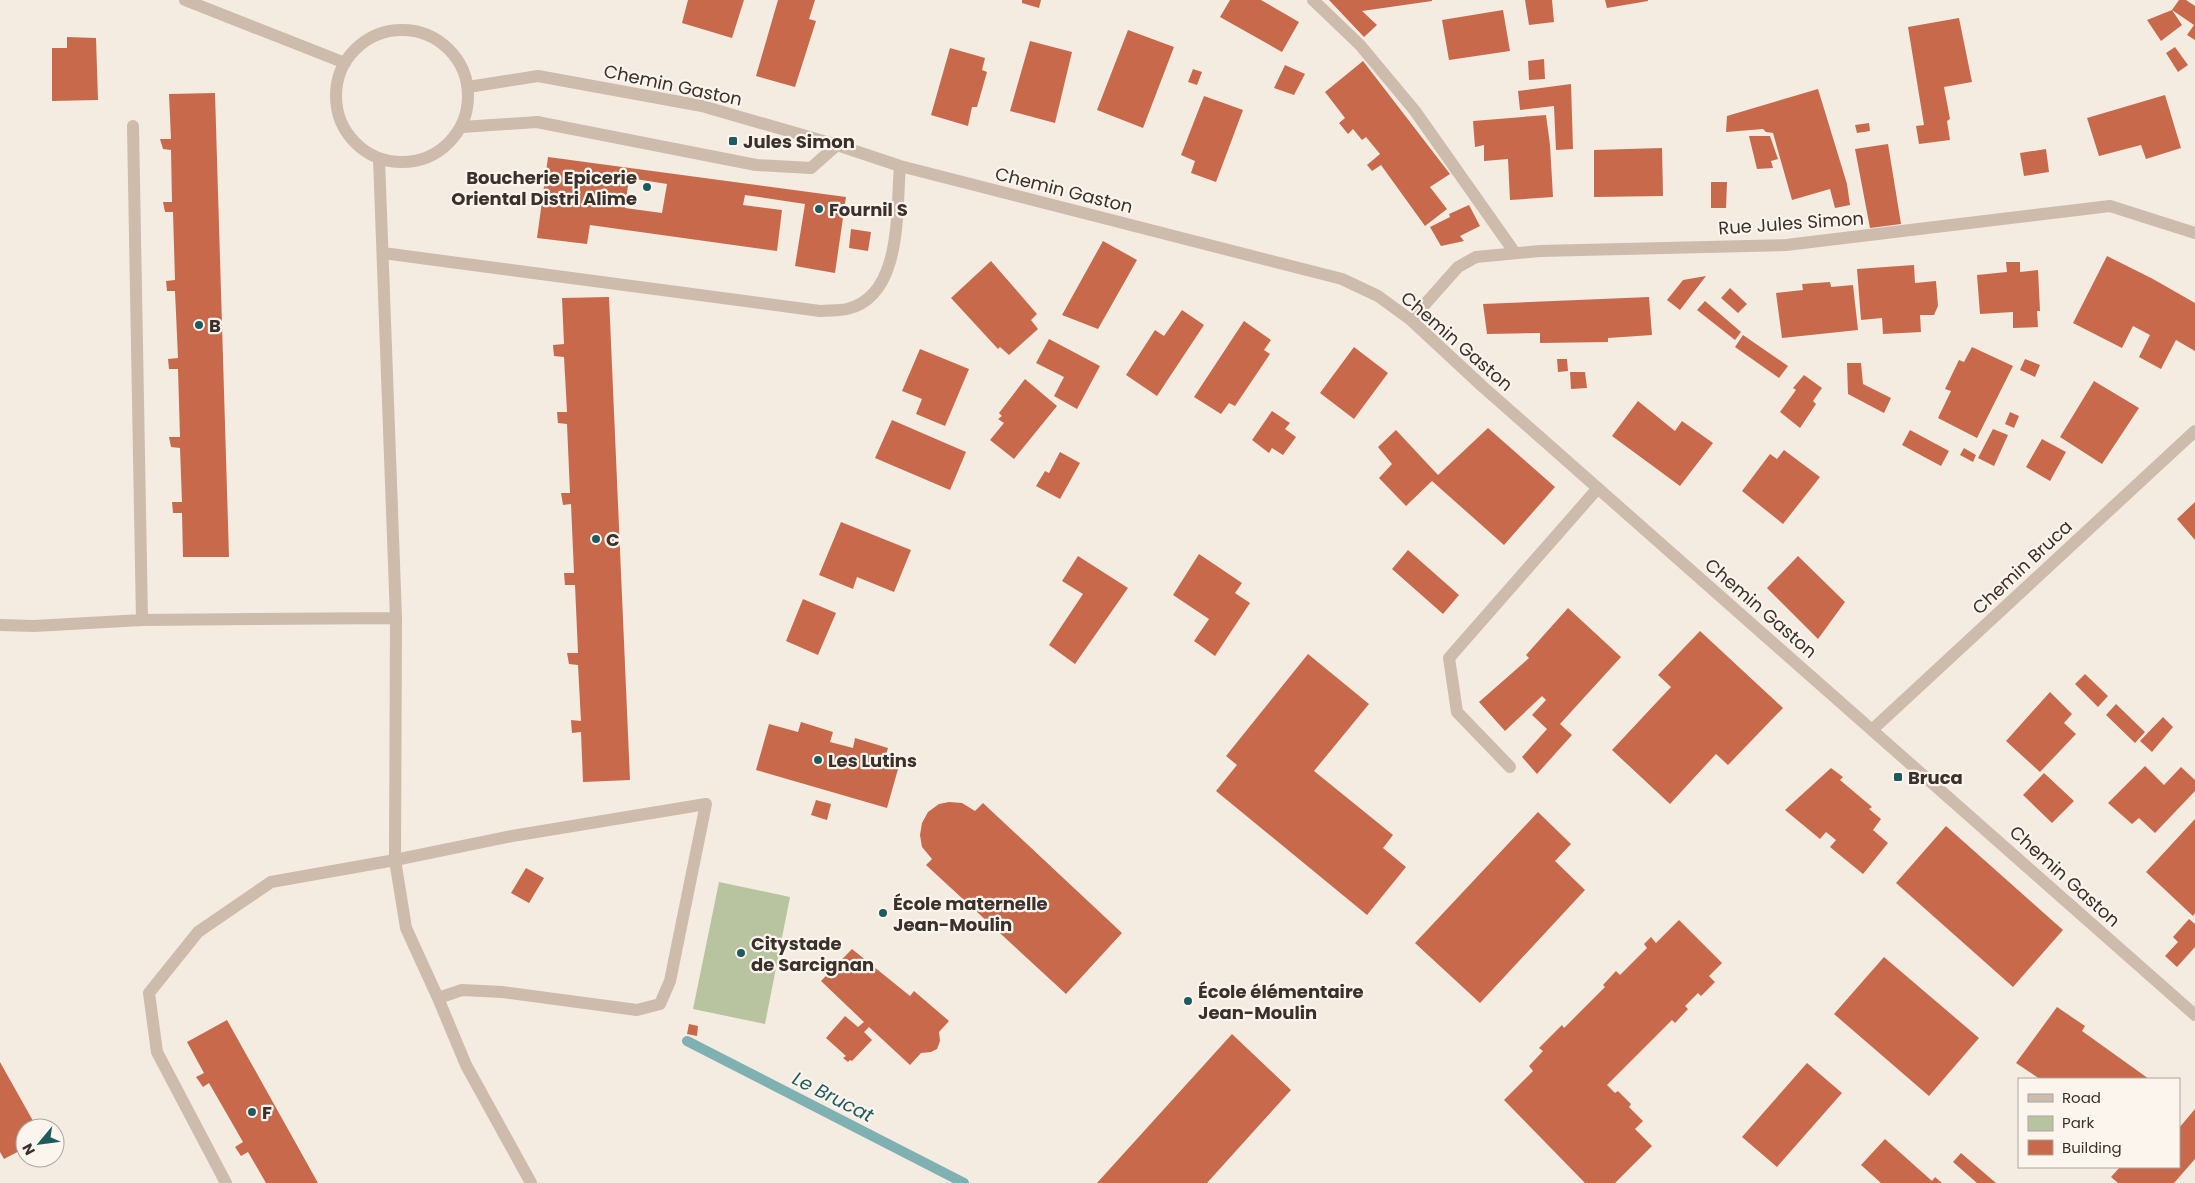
<svg xmlns="http://www.w3.org/2000/svg" width="2195" height="1183" font-family="Poppins,sans-serif">
<style>
.green{fill:#b8c4a0}
.lines{fill:none;stroke-linecap:round;stroke-linejoin:round}
.stream{stroke:#7fb0b2;stroke-width:10}
.building{fill:#c8694b;fill-rule:evenodd}
.minor{stroke:#cdbbac;stroke-width:12}
.poi-dot{fill:#1f5a5e;stroke:#fbf5ee;stroke-width:2}
.labels{text-anchor:middle;dominant-baseline:central;stroke-width:4.5;stroke-linejoin:round;paint-order:stroke}
.street-label{font-size:18px;fill:#3b302b;stroke:#fbf5ee}
.poi-label{font-size:18px;font-weight:bold;fill:#3b302b;stroke:#fbf5ee;text-anchor:start}
.water-label{font-size:19px;font-style:italic;fill:#1f5a5e;stroke:#fbf5ee}
</style>
<rect width="100%" height="100%" fill="#f4ebe1"/>
<path class="green" d="M719,882L790,897L765,1024L693,1009Z"/>
<g class="lines">
<path class="stream" d="M687,1041L964,1183"/>
</g>
<path class="building" d="M688,0H744L732,38L682,23Z
M778,0H815L809,19L816,21L795,87L756,76Z
M1022,0H1041L1039,8L1022,3Z
M1230,0H1261L1299,22L1282,52L1220,17Z
M1329,0H1432V1L1362,11L1377,25L1364,37Z
M1525,0H1552L1554,22L1529,25Z
M1605,0H1648V1L1607,8Z
M2179,0H2186L2195,6V40L2187,35L2194,25L2172,10L2182,25L2161,41L2147,20L2172,10Z
M1503,10L1510,51L1449,60L1442,20Z
M1959,18L1972,82L1944,87L1950,119L1947,121L1950,140L1919,144L1916,126L1924,125L1908,27Z
M1128,30L1174,47L1143,128L1097,110Z
M67,37L96,38L98,100L52,101V48H67Z
M1030,41L1072,52L1055,123L1010,111Z
M2175,47L2188,65L2178,72L2166,53Z
M950,48L985,58L982,70L987,72L977,107H972L968,126L931,115Z
M1544,59L1545,79L1529,80L1528,61Z
M1363,61L1450,174L1430,187L1447,209L1425,226L1381,165L1372,171L1367,165L1380,154L1366,137L1362,140L1353,129L1348,134L1339,123L1345,118L1325,92Z
M1285,65L1305,74L1294,95L1274,88Z
M1193,69L1202,72L1197,85L1188,82Z
M1571,84L1573,149L1556,150L1554,106L1520,110L1518,91Z
M1818,89L1847,184L1850,205L1835,208L1830,189L1792,200L1773,133L1766,132L1763,129L1726,132L1727,116Z
M215,93L229,557H183L182,513H173L172,502H182L180,448L171,447L169,437H180L178,369H169L168,359L178,358L175,291H167L166,281L175,280L173,212H165L163,202H172L171,150L163,149L160,139H171L169,94Z
M2165,95L2181,148L2146,159L2141,145L2099,156L2087,118Z
M1204,96L1243,110L1216,182L1191,173L1195,161L1181,155Z
M1546,115L1550,145L1553,197L1510,200L1508,159L1484,161V145L1475,147L1473,121Z
M1869,123L1870,131L1857,133L1855,125Z
M1749,136H1770L1778,159L1771,161L1773,168L1757,169Z
M1888,144L1901,224L1870,228L1855,149Z
M1662,148L1663,196L1594,197V150Z
M2046,149L2049,172L2024,176L2020,153Z
M548,157L846,197L835,273L795,266L805,204L745,195L743,205L782,210L777,251L590,225L587,244L537,238ZM629,178L667,184L662,213L625,208Z
M1711,182H1727L1726,208H1711Z
M1469,205L1480,226L1460,236L1464,241L1441,246L1430,227L1450,217L1449,214Z
M851,229L871,232L868,251L849,248Z
M1103,241L1137,260L1098,329L1062,315Z
M2107,256L2153,279L2195,303V351L2176,340L2161,369L2139,357L2150,335L2133,326L2122,348L2073,323Z
M991,261L1037,314L1031,320L1038,329L1009,355L1000,347L998,349L951,298Z
M2006,262H2020V272L2038,270L2040,311H2037L2038,327L2013,328V312L1980,314L1977,275L2007,272Z
M1914,265L1915,283L1936,281L1938,306L1934,315H1920L1921,332L1883,334L1882,318L1861,320L1857,269Z
M1706,276L1680,310L1667,300L1683,280Z
M1830,282L1831,287L1853,285L1858,330L1782,338L1776,293L1803,290L1802,284Z
M1730,288L1747,304L1738,313L1721,298Z
M609,297L630,780L583,782L581,732L572,733L571,720L581,721L578,665L569,664L567,653H578L575,585H565L564,573H574L571,504L563,505L561,493H570L567,424L558,423L557,412H567L564,357L554,356L553,345L564,344L562,298Z
M1649,297L1652,335L1608,338V342L1540,343V333L1487,334L1483,304Z
M1705,301L1741,332L1735,340L1697,310Z
M1182,310L1204,325L1157,396L1126,375L1155,330L1164,336Z
M1244,321L1271,340L1264,350L1270,354L1235,406L1229,403L1221,414L1194,397Z
M1743,335L1788,366L1779,378L1735,347Z
M1049,339L1100,366L1077,409L1054,396L1064,377L1036,363Z
M1354,347L1388,373L1354,419L1320,393Z
M1972,347L2013,366L1977,438L1938,418L1951,391L1945,389L1959,360L1964,362Z
M920,349L969,369L945,426L916,414L922,399L902,391Z
M1557,359H1567L1568,371L1558,372Z
M2025,359L2040,365L2035,377L2020,370Z
M1847,363H1861L1863,384L1891,398L1884,413L1848,394Z
M1570,372H1585L1587,388L1571,389Z
M1804,375L1822,388L1813,401L1816,404L1800,428L1780,412L1796,390L1793,388Z
M1025,379L1057,406L1014,459L990,440L1004,423L998,419L1002,416L999,413Z
M2094,381L2139,408L2102,464L2060,437Z
M1638,401L1675,431L1682,421L1713,443L1680,486L1612,436Z
M1272,411L1290,423L1285,429L1296,437L1283,455L1272,448L1269,453L1252,440Z
M2010,412L2019,416L2014,428L2005,424Z
M892,420L966,452L950,490L875,458Z
M1488,428L1555,487L1504,545L1432,481L1406,506L1379,478L1392,464L1378,447L1396,430L1438,475Z
M1993,429L2008,435L1994,466L1978,458Z
M1910,430L1949,451L1941,466L1902,445Z
M2042,439L2066,452L2050,481L2026,467Z
M1964,448L1976,455L1973,462L1960,455Z
M1784,450L1820,477L1783,524L1742,491L1770,454L1777,459Z
M1060,452L1080,463L1060,499L1036,486L1045,471L1049,473Z
M2195,502V540L2177,519Z
M841,522L911,550L894,592L857,577L853,589L819,575Z
M1408,550L1459,595L1443,614L1392,569Z
M1199,554L1242,583L1235,593L1250,603L1215,656L1194,641L1209,619L1173,595Z
M1078,556L1128,588L1075,664L1049,645L1083,594L1062,581Z
M1798,556L1845,602L1818,639L1767,588Z
M803,599L836,613L818,655L786,641Z
M1568,608L1621,657L1560,724L1572,735L1537,774L1522,757L1547,729L1532,715L1546,700L1542,696L1505,731L1479,702L1529,658L1526,655Z
M1700,631L1783,708L1728,765L1716,754L1670,804L1612,750L1671,687L1658,675Z
M1308,654L1369,704L1314,771L1393,835L1383,848L1406,867L1367,915L1216,791L1237,765L1226,756Z
M2085,674L2108,696L2098,707L2075,684Z
M2050,692L2072,714L2064,723L2076,734L2040,772L2006,741Z
M2116,704L2145,732L2135,743L2106,715Z
M2163,717L2173,727L2152,752L2140,741Z
M801,722L833,732L830,742L853,748L855,738L888,748L885,758L900,762L887,808L756,770L769,724L798,732Z
M2145,766L2164,785L2181,767L2195,780V791L2155,833L2139,818L2132,824L2108,803Z
M1831,768L1843,777L1840,780L1872,807L1869,809L1881,819L1873,830L1888,843L1863,874L1830,847L1836,840L1826,832L1820,839L1785,810Z
M2044,773L2074,801L2052,823L2023,795Z
M816,800L831,804L827,820L811,815Z
M949,802L962,803L975,811L983,803L1122,933L1066,994L926,865L932,859L922,847L920,835L922,823L928,812L939,804Z
M1538,812L1571,844L1555,861L1585,890L1480,1003L1415,943Z
M2195,819V913L2193,916L2146,872Z
M1946,826L2063,930L2013,987L1896,883Z
M526,868L544,878L529,903L511,893Z
M2189,919L2195,924V947L2177,967L2165,956L2178,942L2173,937Z
M1679,920L1722,963L1709,976L1715,982L1701,996L1698,993L1685,1006L1688,1009L1675,1023L1672,1020L1607,1085L1615,1093L1618,1091L1631,1104L1629,1107L1643,1121L1635,1129L1652,1146L1615,1183H1585L1504,1100L1533,1071L1529,1066L1543,1051L1539,1048L1562,1025L1564,1028L1605,987L1603,985L1616,971L1620,975L1647,948L1644,944L1651,937L1656,943Z
M852,949L910,996L914,991L949,1021L939,1032L940,1041L937,1049L931,1052L921,1053L910,1065L869,1027L864,1032L872,1040L852,1061L850,1060L848,1062L843,1058L846,1056L826,1038L845,1016L858,1027L864,1022L821,981Z
M1884,957L1979,1038L1929,1096L1834,1014Z
M2057,1007L2085,1026L2082,1031L2149,1079H2040L2016,1063Z
M227,1020L318,1183H266L248,1152L241,1156L235,1147L243,1142L209,1083L203,1087L196,1077L204,1073L187,1042Z
M689,1024L698,1026L697,1036L687,1034Z
M1232,1034L1291,1090L1207,1183H1097Z
M0,1062L37,1128H25V1148L4,1159L0,1152Z
M1807,1063L1842,1093L1777,1167L1742,1137Z
M2195,1109V1159L2174,1183H2118L2111,1177L2120,1167H2179V1128Z
M1885,1139L1932,1181L1935,1177L1942,1183H1881L1861,1165Z
M1961,1153L1996,1183H1977L1953,1162Z"/>
<g class="lines">
<path class="minor" d="M185,0L345,63
M1313,0L1360,45L1415,111L1515,253
M336 96a66 66 0 1 1 132 0a66 66 0 1 1-132 0Z
M468,87L538,76L702,106L837,145L900,166L1342,279L1378,296L1411,320L1482,386L2195,1015
M133,126L142,620
M462,127L537,122L756,165L811,168L837,145
M379,159L396,618L395,860L406,928L438,998L466,1065L531,1183
M383,253L820,311C829,310 839,311 847,309C903,296 896,210 900,166
M1411,320L1458,267L1476,257L1540,251L1786,245L2110,206L2195,233
M0,625L34,626L142,620L396,618
M1873,729L2195,431
M1510,767L1457,712L1449,658L1598,488
M226,1183L157,1052L149,993L198,932L271,882L395,860L512,836L706,804L670,981L660,1004L637,1010L502,992L462,990L438,998"/>
</g>
<g class="poi-dot">
<rect x="728" y="136" width="10" height="10" rx="2.5"/>
<circle cx="647" cy="187" r="5"/>
<circle cx="819" cy="209" r="5"/>
<circle cx="199" cy="325" r="5"/>
<circle cx="596" cy="539" r="5"/>
<circle cx="818" cy="760" r="5"/>
<rect x="1893" y="772" width="10" height="10" rx="2.5"/>
<circle cx="883" cy="913" r="5"/>
<circle cx="741" cy="953" r="5"/>
<circle cx="1188" cy="1001" r="5"/>
<circle cx="252" cy="1112" r="5"/>
</g>
<g class="labels">
<g class="street-label">
<text transform="translate(673 85) rotate(12)">Chemin Gaston</text>
<text transform="translate(1064 190) rotate(14)">Chemin Gaston</text>
<text transform="translate(1791 223) rotate(-4)">Rue Jules Simon</text>
<text transform="translate(1457 341) rotate(41)">Chemin Gaston</text>
<text transform="translate(2022 567) rotate(-43)">Chemin Bruca</text>
<text transform="translate(1761 608) rotate(41)">Chemin Gaston</text>
<text transform="translate(2065 876) rotate(42)">Chemin Gaston</text>
</g>
<g class="poi-label">
<text x="743" y="141">Jules Simon</text>
<text x="637" y="177" text-anchor="end">Boucherie Epicerie<tspan x="637" dy="21">Oriental Distri Alime</tspan></text>
<text x="829" y="209">Fournil S</text>
<text x="209" y="325">B</text>
<text x="606" y="539">C</text>
<text x="828" y="760">Les Lutins</text>
<text x="1908" y="777">Bruca</text>
<text x="893" y="903">École maternelle<tspan x="893" dy="21">Jean-Moulin</tspan></text>
<text x="751" y="943">Citystade<tspan x="751" dy="21">de Sarcignan</tspan></text>
<text x="1198" y="991">École élémentaire<tspan x="1198" dy="21">Jean-Moulin</tspan></text>
<text x="262" y="1112">F</text>
</g>
<g class="water-label">
<text transform="translate(833 1097) rotate(27)">Le Brucat</text>
</g>
</g>
<rect x="2018" y="1078" width="162" height="90" fill="#fbf5ee" stroke="#aea6a0"/>
<rect x="2028" y="1094" width="25" height="8" fill="#cdbbac" stroke="#aea6a0"/>
<text x="2062" y="1103" font-size="15" fill="#3b302b">Road</text>
<rect x="2028" y="1116" width="25" height="15" fill="#b8c4a0" stroke="#aea6a0"/>
<text x="2062" y="1128" font-size="15" fill="#3b302b">Park</text>
<rect x="2028" y="1140" width="25" height="15" fill="#c8694b" stroke="#aea6a0"/>
<text x="2062" y="1153" font-size="15" fill="#3b302b">Building</text>
<g transform="translate(40 1143) rotate(241)"><circle r="24" fill="#fbf5ee" stroke="#aea6a0"/>
<path d="M0-4L9 19L0 12L-9 19Z" fill="#1f5a5e"/>
<text y="-8" font-size="14" font-weight="bold" text-anchor="middle" fill="#3b302b">N</text>
</g>
</svg>
